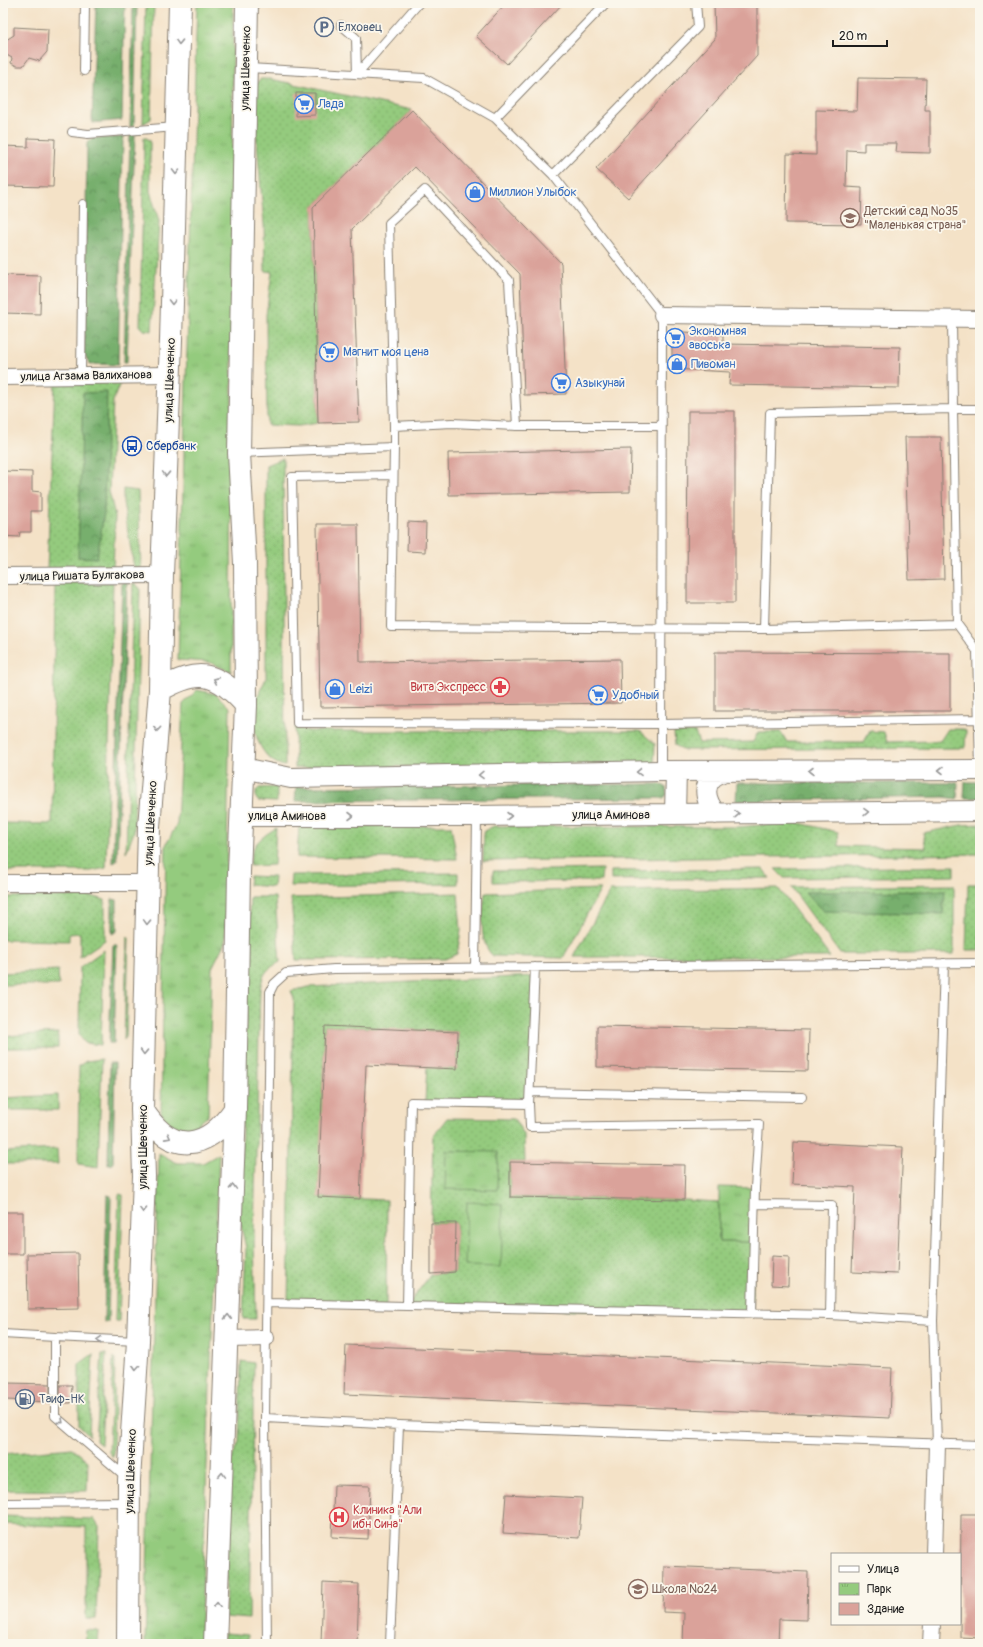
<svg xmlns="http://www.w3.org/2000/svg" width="983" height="1647" font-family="Pangolin,sans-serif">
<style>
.grass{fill:url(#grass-dots);stroke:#58744d}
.forest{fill:url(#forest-crowns);stroke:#4a6644}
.park{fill:url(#park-tufts);stroke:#58744d}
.pitch{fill:#94cb7e;stroke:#58744d}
.building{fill:#daa29a}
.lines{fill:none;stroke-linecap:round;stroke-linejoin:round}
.service-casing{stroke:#887f72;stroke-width:10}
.minor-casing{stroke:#887f72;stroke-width:18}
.tertiary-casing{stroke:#887f72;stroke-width:22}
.primary-casing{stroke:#887f72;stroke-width:24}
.service{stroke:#fff;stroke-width:8}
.minor{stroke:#fff;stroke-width:16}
.tertiary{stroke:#fff;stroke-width:20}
.primary{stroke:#fff;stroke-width:22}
.oneway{stroke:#999}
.labels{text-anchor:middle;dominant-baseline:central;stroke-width:3.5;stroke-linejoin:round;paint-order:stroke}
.service-label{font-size:12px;fill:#4e5e75;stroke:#fbf7ec;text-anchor:start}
.street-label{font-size:12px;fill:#1c1c1c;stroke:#fbf7ec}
.shop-label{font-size:12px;fill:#366cbe;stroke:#fbf7ec;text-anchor:start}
.education-label{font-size:12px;fill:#785e54;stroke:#fbf7ec;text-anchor:start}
.transit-label{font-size:12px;fill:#164399;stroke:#fbf7ec;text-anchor:start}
.health-label{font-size:12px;fill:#be3a42;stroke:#fbf7ec;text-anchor:end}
</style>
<defs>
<pattern id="grass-dots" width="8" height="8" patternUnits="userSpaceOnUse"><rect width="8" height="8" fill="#94cb7e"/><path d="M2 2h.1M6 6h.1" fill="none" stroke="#7fae6c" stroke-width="1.8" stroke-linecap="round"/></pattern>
<pattern id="forest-crowns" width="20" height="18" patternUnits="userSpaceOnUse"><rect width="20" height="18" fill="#77af6d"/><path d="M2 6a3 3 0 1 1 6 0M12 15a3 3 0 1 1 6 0" fill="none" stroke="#618e59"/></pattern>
<pattern id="park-tufts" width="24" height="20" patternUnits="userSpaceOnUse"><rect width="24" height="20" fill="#94cb7e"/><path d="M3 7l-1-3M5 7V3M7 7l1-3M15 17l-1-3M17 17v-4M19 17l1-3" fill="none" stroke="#7fae6c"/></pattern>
</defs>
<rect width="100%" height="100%" fill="#fbf7ec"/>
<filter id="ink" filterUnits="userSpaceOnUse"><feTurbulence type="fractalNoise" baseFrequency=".025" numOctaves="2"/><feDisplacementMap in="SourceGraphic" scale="8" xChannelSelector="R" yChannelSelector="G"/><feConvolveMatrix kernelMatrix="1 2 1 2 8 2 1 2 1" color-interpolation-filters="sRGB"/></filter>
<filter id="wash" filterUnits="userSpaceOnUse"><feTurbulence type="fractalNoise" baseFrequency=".012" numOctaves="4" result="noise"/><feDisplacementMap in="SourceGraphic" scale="16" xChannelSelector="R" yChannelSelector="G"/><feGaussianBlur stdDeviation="0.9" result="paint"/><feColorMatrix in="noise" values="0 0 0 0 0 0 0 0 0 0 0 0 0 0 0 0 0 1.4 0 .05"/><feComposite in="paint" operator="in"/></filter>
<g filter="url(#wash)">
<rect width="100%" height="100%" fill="#f4e2c7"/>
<path class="grass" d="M146,3H154L151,119L143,124Z
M261,79H271L412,110L313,207L318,423L299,426L267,425L266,315L272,272L265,271L264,225L253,95L258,81Z
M144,137L150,140V191L159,221L152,331L144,330L140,327Z
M121,380L113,401L109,491L115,516L113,571L47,570L55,382Z
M283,458L285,766C260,762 249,726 255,703C257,695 263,686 266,678V465Z
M123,489L138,491L141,568H134L123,502Z
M113,582L106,868L91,871H3V823L52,824L55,583Z
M133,583L140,588L134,832L126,853Z
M295,727L308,731H640L655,744L654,763L295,768Z
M948,729H963L966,731L965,748L682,750L675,745L674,732H695L699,743L753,742L758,732H781L787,742H864L870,731L884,732L887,742L940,741Z
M277,787V802L258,801L256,798V791L259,788Z
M795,822L838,832L839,846L926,848L923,833L961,825L980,824V854L483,861L484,831L494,826L738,827Z
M299,826H451L457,859L297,857Z
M276,828L274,865L250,866C251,844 259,839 276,828Z
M954,866V876L784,878L775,869Z
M602,869L601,881L493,882V871Z
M763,869L770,878L611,880V871Z
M458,873V884L290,886L291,875Z
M250,876L274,877L273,887L249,885Z
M968,884H980V950H966Z
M954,885V954H840L791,887Z
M778,888L830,957H574L610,891Z
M601,889L563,958L493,956C477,941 483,912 485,893Z
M458,893L461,931L457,954L445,959L296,960L291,898Z
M91,896L105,900V940L80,957V933L69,934V941L3,940V897Z
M250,897H275L280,962C265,970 263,974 260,990L254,1235L256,1319H243L246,1248L239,1217Z
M127,937L129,938L126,1037L124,1040Z
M104,950L101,1045L85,1043L79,1035L80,967Z
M58,970L59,985H3V973Z
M535,976L529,1104L425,1102L427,1067L457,1069L458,1032L325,1026L319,1197L387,1200L386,1306L288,1303L294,998L291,991L308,987Z
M58,1033V1048H3V1036Z
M102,1059L98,1167L78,1164L79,1066L86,1061Z
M58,1095V1110H3V1098Z
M447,1118L514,1119L524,1134L525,1162H510V1197L684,1200L719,1202V1242H754L752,1314L407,1306L431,1274L455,1272L456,1223H431L433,1136Z
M57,1149L58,1164H3V1152Z
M119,1194L123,1195L119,1321H115Z
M93,1354L89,1436L79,1426V1364Z
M102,1354H106L101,1445L96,1441Z
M113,1357L115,1360L113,1457L109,1452Z
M241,1361L254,1363L249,1619L225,1617L229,1465L239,1442Z
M72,1448L88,1461L87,1491L3,1490V1454Z
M3,1516L94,1519L99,1527L96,1619H86V1527L3,1524Z
M86,1630L98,1631L97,1644H85Z
M224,1633L248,1635V1644H224Z"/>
<path class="forest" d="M96,3H125L122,120L92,123Z
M133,3H137L134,126L130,127Z
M130,135H135L127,362H124Z
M123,137L118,365L90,364L84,355L87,143L92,138Z
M107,392L104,513L97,558L78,557L83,393Z
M122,582H127L117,861L113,863Z
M965,782H980V798H964Z
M737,783H958L957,799L943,797L736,801Z
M660,784L666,787L667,795L664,798L295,801L296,787Z
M945,891L943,914L823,911L805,892Z
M112,899L117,900V931L112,934Z
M113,945H117L114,1043H109Z
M110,1063H115L113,1164L108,1165Z
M107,1195L111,1196L108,1322H104Z"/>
<path class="park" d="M197,3H233L231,672L209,662L178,660Z
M197,690L216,694L230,708L225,942L212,968L208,1116L192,1129L171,1126L161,1113L166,845L177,824L183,704Z
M446,1151L498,1152L497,1190L445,1189Z
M159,1153L177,1163H203L219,1154L200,1644H145Z
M719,1187L755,1188L754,1242H719Z"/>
<path class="pitch" d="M467,1202L503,1204L501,1267L465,1266Z"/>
<g id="blocks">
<path class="building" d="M506,3H563L507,64L476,36Z
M714,3H757V56L628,198L596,169L715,39Z
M14,27L48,29L47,52L39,61L29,58L23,66H17L11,63L12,58L3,53V42L14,35Z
M858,78L926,79L925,110H930V153L896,152L897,143H864V151L847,150L846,187L862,188L861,224L786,223L787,154L816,155V110L857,111Z
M296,93H315V115L296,116Z
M412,110L561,263L566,394L524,395L520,274L415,167L352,229L359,422L318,423L313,207Z
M28,138L55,139L53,187L3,186V146L28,147Z
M3,275L41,276L40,314L3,313Z
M672,331L723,335V344L900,347L899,388L729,385L730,372L672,369Z
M688,411H735V603H687Z
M905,437H941L944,579L909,580Z
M631,449L630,492L449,495L448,453Z
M3,471L32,472V491L41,492V511H31V532H20L19,537L3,536Z
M408,522L426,523L425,552L407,551Z
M317,524H358L360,662L620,659L621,703L320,707Z
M715,652L950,653V711H715Z
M325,1026L458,1032L457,1069L366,1065L360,1199L318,1197Z
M597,1026L809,1030L808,1071L597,1067Z
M794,1142L903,1147L897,1274L852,1272L855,1187L792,1184Z
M510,1162L685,1165L684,1200L510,1197Z
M3,1212H23V1254H3Z
M431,1223H456L455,1272L431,1274Z
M78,1253L79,1308L28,1309L27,1254Z
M772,1256L789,1257L788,1286L771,1285Z
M346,1345L892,1368L890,1418L344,1394Z
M7,1383L50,1384V1402L6,1400Z
M60,1385H72L71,1403H60Z
M334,1485L370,1486L368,1539L332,1537Z
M506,1494L582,1498L579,1538L503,1533Z
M961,1514H980V1638L960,1637Z
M664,1566L808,1572L807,1620L779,1619L778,1644H683L684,1613L663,1612Z
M323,1582L359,1584L357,1644H321Z"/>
</g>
</g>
<g filter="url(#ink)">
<use href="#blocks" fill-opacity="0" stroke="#887f72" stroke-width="1"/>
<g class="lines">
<defs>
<path id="service" d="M341,25L356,38L357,74L419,3
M247,68L424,78L495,118L553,175L662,315L661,770
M84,71L85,3
M495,118L606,3
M72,132L88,134L176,127
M553,175L698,27L696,3
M952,318L953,409H980
M81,376L83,204
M394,426L389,223L425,190L509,280L517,426
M394,447L391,627L764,629L770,413L953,409L957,624L764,629
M239,453L394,447V426L452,423L517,426H661
M393,475L292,477L297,723L662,724L979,719
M957,624L977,651L980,767
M535,967L529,1104L530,1127L759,1124L755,1188L752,1314
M475,968L477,816
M530,1092L802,1097
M755,1204L832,1205L830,1315
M267,1303L407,1306L411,1102L529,1104
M407,1306L830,1315L933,1321L937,1444
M933,1321L944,963
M3,1334L55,1337
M265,1418L399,1425L980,1445
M126,1477L55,1416V1337L137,1341
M3,1503L129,1502
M267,1644L265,1418L270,992L274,984L286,973L334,969L980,963
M390,1644L399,1425"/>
<path id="minor" d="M662,315L980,319
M3,377L170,375
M3,576L162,575
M3,883H149
M227,1339L266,1338
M934,1554L937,1444
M931,1644L932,1624"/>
<path id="tertiary" d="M243,768L291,778L661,771L980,770
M675,814L676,771
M716,814C708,804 701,789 712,778C715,775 720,773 724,771
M242,816H477L980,811"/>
<path id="primary" d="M160,690C199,668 216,671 246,705
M142,1109C171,1156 206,1151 235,1109
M128,1644L129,1480L138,1341L144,1176L142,1109L149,827L160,690L162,575L171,340L180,3
M215,1644L235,1109L239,872L246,705L245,563L239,453L247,3"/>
</defs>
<use href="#service" class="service-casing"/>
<use href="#minor" class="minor-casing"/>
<use href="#tertiary" class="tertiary-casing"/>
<use href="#primary" class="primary-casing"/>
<use href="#service" class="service"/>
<use href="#minor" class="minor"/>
<use href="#tertiary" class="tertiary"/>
<use href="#primary" class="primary"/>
</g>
<defs><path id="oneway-chevron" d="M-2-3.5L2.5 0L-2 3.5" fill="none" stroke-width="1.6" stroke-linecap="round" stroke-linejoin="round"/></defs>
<g class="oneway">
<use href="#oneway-chevron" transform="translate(179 42) rotate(92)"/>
<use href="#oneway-chevron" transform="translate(176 172) rotate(91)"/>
<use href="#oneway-chevron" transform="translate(172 302) rotate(91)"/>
<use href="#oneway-chevron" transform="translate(166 474) rotate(92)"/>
<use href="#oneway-chevron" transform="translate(216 680) rotate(-156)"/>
<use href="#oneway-chevron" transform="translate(157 729) rotate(95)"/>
<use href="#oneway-chevron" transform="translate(941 770) rotate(180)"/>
<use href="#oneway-chevron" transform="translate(811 771) rotate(180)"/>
<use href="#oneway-chevron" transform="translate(639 772) rotate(179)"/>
<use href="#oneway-chevron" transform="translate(481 775) rotate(179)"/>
<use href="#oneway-chevron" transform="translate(866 812) rotate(-1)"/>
<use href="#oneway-chevron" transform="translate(737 814) rotate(-1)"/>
<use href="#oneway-chevron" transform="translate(351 816)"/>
<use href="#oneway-chevron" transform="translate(509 816)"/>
<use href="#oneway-chevron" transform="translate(147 922) rotate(92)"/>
<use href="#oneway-chevron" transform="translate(144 1052) rotate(92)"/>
<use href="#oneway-chevron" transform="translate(168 1137) rotate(28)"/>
<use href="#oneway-chevron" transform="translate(233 1187) rotate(-88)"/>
<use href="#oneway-chevron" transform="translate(143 1210) rotate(92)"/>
<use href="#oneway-chevron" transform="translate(228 1317) rotate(-88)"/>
<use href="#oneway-chevron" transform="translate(99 1340) rotate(-176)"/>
<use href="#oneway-chevron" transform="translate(136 1368) rotate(94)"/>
<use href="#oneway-chevron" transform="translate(61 1421) rotate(41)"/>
<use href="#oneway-chevron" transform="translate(222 1475) rotate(-88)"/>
<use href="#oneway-chevron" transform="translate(217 1605) rotate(-88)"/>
</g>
</g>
<defs>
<symbol id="parking-ring" viewBox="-11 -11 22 22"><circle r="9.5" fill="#fbf7ec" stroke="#5c6f8a" stroke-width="1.5"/><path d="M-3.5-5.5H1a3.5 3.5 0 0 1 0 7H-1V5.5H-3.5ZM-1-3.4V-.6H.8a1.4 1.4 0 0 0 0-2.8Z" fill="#5c6f8a"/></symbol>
<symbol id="supermarket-ring" viewBox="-11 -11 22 22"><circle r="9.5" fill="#fbf7ec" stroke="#3f7fe0" stroke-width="1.5"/><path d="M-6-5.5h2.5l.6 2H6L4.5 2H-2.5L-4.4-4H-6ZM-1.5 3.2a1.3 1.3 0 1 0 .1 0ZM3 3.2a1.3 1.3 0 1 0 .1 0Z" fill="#3f7fe0"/></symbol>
<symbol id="shop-ring" viewBox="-11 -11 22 22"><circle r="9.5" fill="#fbf7ec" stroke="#3f7fe0" stroke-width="1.5"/><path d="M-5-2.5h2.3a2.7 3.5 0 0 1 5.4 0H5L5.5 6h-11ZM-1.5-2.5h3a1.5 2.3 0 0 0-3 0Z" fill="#3f7fe0"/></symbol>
<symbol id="school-ring" viewBox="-11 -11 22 22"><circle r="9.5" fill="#fbf7ec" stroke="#8d6e63" stroke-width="1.5"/><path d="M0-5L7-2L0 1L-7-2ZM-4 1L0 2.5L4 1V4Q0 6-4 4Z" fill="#8d6e63"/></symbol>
<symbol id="bus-ring" viewBox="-11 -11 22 22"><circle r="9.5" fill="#fbf7ec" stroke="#1a4fb4" stroke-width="1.5"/><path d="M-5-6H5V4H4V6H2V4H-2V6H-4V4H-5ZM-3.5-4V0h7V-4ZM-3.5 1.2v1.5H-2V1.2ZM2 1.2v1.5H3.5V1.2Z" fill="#1a4fb4"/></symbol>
<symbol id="pharmacy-ring" viewBox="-11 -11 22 22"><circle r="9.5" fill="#fbf7ec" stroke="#e0444e" stroke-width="1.5"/><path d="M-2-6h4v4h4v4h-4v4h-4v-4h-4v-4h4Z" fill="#e0444e"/></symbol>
<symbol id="fuel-ring" viewBox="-11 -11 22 22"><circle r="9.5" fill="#fbf7ec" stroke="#5c6f8a" stroke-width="1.5"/><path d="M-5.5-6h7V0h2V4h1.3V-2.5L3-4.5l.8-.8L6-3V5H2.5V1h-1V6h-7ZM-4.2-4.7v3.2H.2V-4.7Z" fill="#5c6f8a"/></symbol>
<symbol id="hospital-ring" viewBox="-11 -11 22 22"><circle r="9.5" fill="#fbf7ec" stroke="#e0444e" stroke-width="1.5"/><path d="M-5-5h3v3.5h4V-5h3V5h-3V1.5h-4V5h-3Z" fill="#e0444e"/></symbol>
</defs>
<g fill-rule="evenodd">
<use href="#parking-ring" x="313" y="16" width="22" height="22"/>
<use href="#supermarket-ring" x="293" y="93" width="22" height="22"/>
<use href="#shop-ring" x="464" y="181" width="22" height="22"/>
<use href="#school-ring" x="839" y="207" width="22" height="22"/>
<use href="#supermarket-ring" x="664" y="327" width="22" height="22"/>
<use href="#supermarket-ring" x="318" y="341" width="22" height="22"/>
<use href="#shop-ring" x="666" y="353" width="22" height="22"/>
<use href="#supermarket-ring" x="550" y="372" width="22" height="22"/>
<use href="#bus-ring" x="121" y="435" width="22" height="22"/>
<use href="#pharmacy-ring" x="489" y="676" width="22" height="22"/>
<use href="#shop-ring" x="324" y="678" width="22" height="22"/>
<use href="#supermarket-ring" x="587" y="684" width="22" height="22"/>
<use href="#fuel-ring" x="14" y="1388" width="22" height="22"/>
<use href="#hospital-ring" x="328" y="1506" width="22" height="22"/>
<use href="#school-ring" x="627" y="1578" width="22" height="22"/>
</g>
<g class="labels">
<g class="service-label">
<text x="338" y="27">Елховец</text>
<text x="39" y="1399">Таиф-НК</text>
</g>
<g class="street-label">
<text transform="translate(246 68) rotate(-89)">улица Шевченко</text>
<text transform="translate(86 376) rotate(-1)">улица Агзама Валиханова</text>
<text transform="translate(170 380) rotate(-88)">улица Шевченко</text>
<text transform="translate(82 576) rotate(-1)">улица Ришата Булгакова</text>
<text x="611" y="815">улица Аминова</text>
<text x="287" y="816">улица Аминова</text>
<text transform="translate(151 823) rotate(-87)">улица Шевченко</text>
<text transform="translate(143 1147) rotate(-90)">улица Шевченко</text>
<text transform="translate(131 1471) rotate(-88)">улица Шевченко</text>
</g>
<g class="shop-label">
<text x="318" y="104">Лада</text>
<text x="489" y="192">Миллион Улыбок</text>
<text x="689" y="331">Экономная<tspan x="689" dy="14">авоська</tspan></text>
<text x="343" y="352">Магнит моя цена</text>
<text x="691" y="364">Пивоман</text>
<text x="575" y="383">Азыкунай</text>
<text x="349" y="689">Leizi</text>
<text x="612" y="695">Удобный</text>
</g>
<g class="education-label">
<text x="864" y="211">Детский сад №35<tspan x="864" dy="14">"Маленькая страна"</tspan></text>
<text x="652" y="1589">Школа №24</text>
</g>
<g class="transit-label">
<text x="146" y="446">Сбербанк</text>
</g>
<g class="health-label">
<text x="486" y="687">Вита Экспресс</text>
<text x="353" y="1510" text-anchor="start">Клиника "Али<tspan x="353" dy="14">ибн Сина"</tspan></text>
</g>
</g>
<rect width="983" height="1647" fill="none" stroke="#fbf7ec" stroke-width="16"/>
<rect x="831" y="1553" width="130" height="72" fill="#fbf7ec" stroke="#a29f99"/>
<rect x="839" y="1566" width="20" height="6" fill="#ffffff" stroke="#a29f99"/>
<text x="867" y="1573" font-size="12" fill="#1c1c1c">Улица</text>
<rect x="839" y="1583" width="20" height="12" fill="url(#park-tufts)" stroke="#a29f99"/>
<text x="867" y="1593" font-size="12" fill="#1c1c1c">Парк</text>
<rect x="839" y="1603" width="20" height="12" fill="#daa29a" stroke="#a29f99"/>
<text x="867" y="1613" font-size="12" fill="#1c1c1c">Здание</text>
<path d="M833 40v6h54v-6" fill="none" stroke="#1c1c1c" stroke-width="2"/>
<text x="839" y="40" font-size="12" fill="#1c1c1c" stroke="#fbf7ec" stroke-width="3" paint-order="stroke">20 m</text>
</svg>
